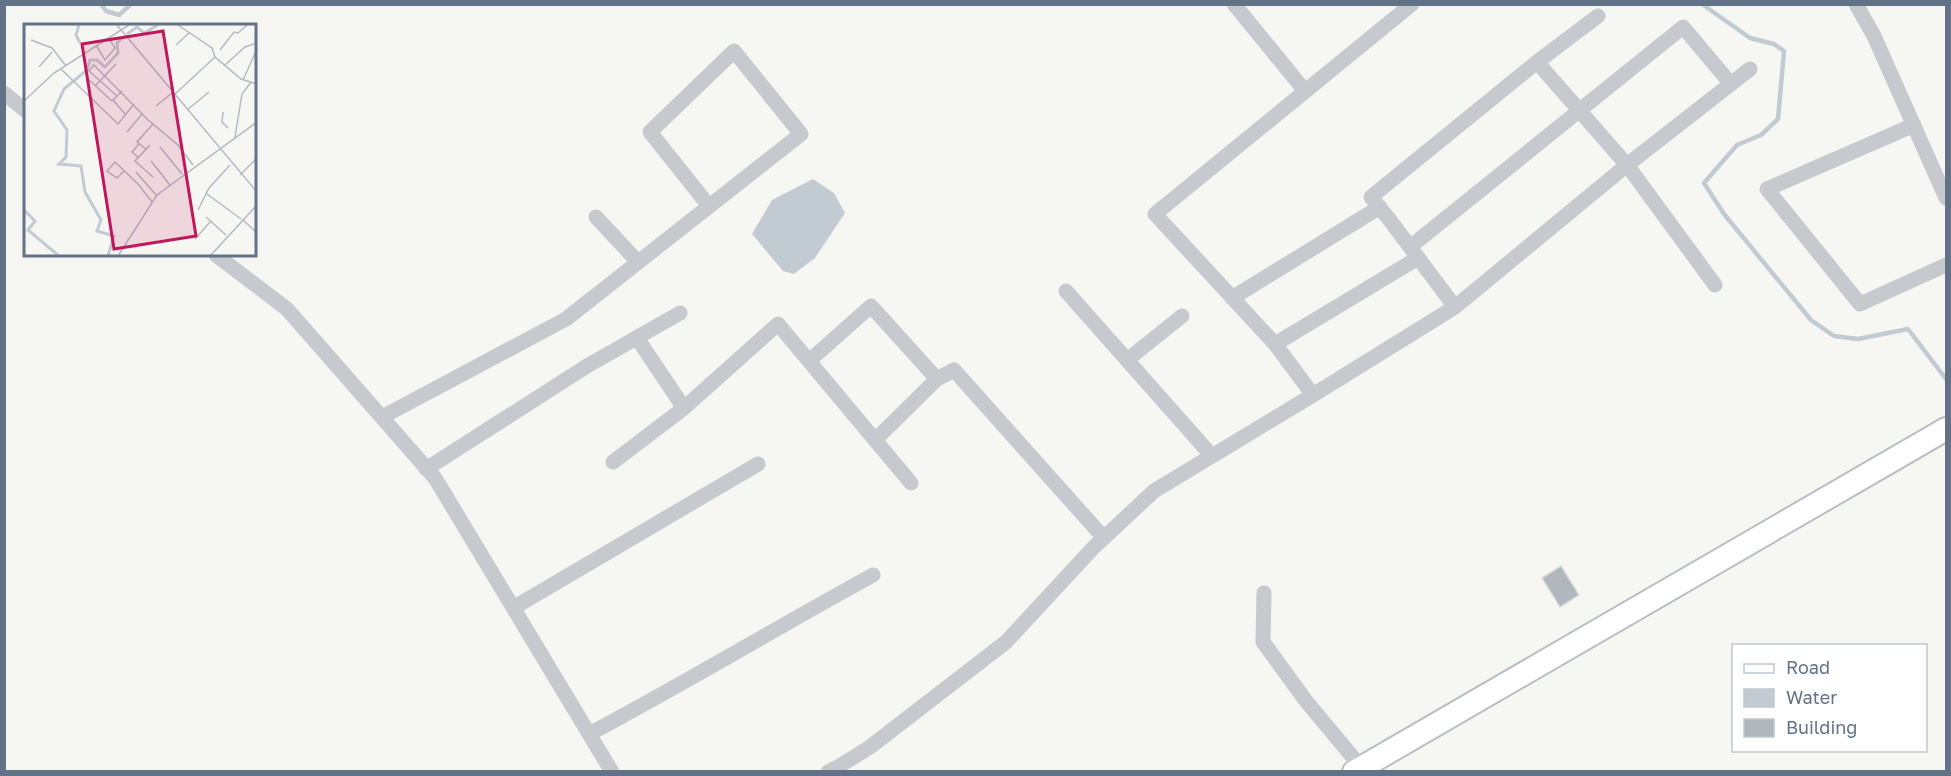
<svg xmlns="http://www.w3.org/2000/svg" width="1951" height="776" font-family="'Golos Text',sans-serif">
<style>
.water{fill:#c2cbd2}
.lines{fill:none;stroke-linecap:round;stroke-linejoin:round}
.stream{stroke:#c2cbd2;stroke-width:4.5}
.building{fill:#b0b7bd;stroke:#d8d8d6;stroke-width:1.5}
.secondary-casing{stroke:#babec4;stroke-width:26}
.minor{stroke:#c6c9cd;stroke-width:15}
.secondary{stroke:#fff;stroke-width:22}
.inset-river{fill:none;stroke:#c2cbd2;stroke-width:3}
.inset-road{fill:none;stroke:#b2bac2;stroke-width:1.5}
.view{fill:#c2185b;fill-opacity:0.15;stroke:#c2185b;stroke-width:3}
.inset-edge{fill:none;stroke:#637387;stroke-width:3}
</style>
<rect width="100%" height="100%" fill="#f6f7f3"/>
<path class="water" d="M813,179L834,193L845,213L815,258L794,274L783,271L752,234L772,200Z"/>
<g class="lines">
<path class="stream" d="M101,4L106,11L119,15L131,4
M1702,4L1750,38L1774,44L1784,51L1778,119L1761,135L1737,145L1704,183L1724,214L1811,320L1834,336L1858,339L1908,329L1946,379"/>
</g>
<path class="building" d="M1561,566L1579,595L1560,607L1542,578Z"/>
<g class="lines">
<defs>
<path id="secondary" d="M1354,772L1946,429"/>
</defs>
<use href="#secondary" class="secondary-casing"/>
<path class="minor" d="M1234,4L1305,91
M1856,4L1874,36L1946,198
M1537,62L1627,165L1715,285
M4,93L26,111
M1914,125L1767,189L1860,304L1946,265
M596,217L638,262
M1410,247L1683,27L1731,84
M216,255L287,309L435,478L612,772
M1066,291L1212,456
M1232,298L1380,207
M1455,307L1389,219L1371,197L1537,62L1598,16
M637,338L684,408
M1275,344L1418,258
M1127,360L1182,316
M809,361L871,306L937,379
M1313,395L1275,344L1155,214L1412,4
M382,417L566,319L801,134L734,51L650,132L709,206
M875,440L937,379L954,370L1104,538
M613,462L684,408L778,324L911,483
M426,469L587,366L680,313
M1264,593L1263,642L1306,701L1361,767
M513,608L758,464
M589,734C685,683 778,627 873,575
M828,772L841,765L870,747L1006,642L1093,548L1154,491L1313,395L1455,307L1627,165L1750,69"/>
<use href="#secondary" class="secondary"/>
</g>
<g transform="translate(24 24)">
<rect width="232" height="232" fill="#f6f7f3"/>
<path class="inset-river" d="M55,1L52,11L56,19M103,10L113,3L120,9L134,1M0,186L11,197L4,206L35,232M84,232L90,212L73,207L77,196L61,168L57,142L35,140L42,133L43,106L30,87L40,65L63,46L66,36H73L81,43L94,29L93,19L99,13"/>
<path class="inset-road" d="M93,1L233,168M154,1L188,24L191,33L217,55L233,60M7,16L28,24L42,42M72,21L81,36L91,24L84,13M152,21L166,8M196,26L210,8L214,9L223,1M69,40L123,95L154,121L169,141M70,41L65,47L93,72M201,41L221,23L233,19M15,43L28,28M37,45L94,100L110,80M65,56L88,77L98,67M219,56L233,25M71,62L92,40M150,71L191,33M89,76L101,90M0,77L30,49L105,1M132,82L148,69M163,86L185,68M199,88L198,98L204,104M103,108L118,90M211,113L218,70L227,58M115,120L108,128L115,134M126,121L111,137L129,153M136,123L158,150M122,125L113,118L129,100M127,137L146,161M100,147L93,154L83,147L91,138L114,160L128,178M112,148L133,172M216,151L233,134M183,170L217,195M174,186L185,164L206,141M182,193L202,211M218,195L233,209M171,215L187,197M94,232L133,171L233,98M186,232L233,181"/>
<path class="view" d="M139,7L172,212L90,225L58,20Z"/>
<rect width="232" height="232" class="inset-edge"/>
</g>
<rect width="1951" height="776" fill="none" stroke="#637387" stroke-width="12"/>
<rect x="1732" y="644" width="195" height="108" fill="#ffffff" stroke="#c1c7cf" stroke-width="1.5"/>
<rect x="1744" y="664" width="30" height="9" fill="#ffffff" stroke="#c1c7cf" stroke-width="1.5"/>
<text x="1786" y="674" font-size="18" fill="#637387">Road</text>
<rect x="1744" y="689" width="30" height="18" fill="#c2cbd2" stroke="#c1c7cf" stroke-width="1.5"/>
<text x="1786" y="704" font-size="18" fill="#637387">Water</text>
<rect x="1744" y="719" width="30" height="18" fill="#b0b7bd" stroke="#c1c7cf" stroke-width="1.5"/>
<text x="1786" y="734" font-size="18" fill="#637387">Building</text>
</svg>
